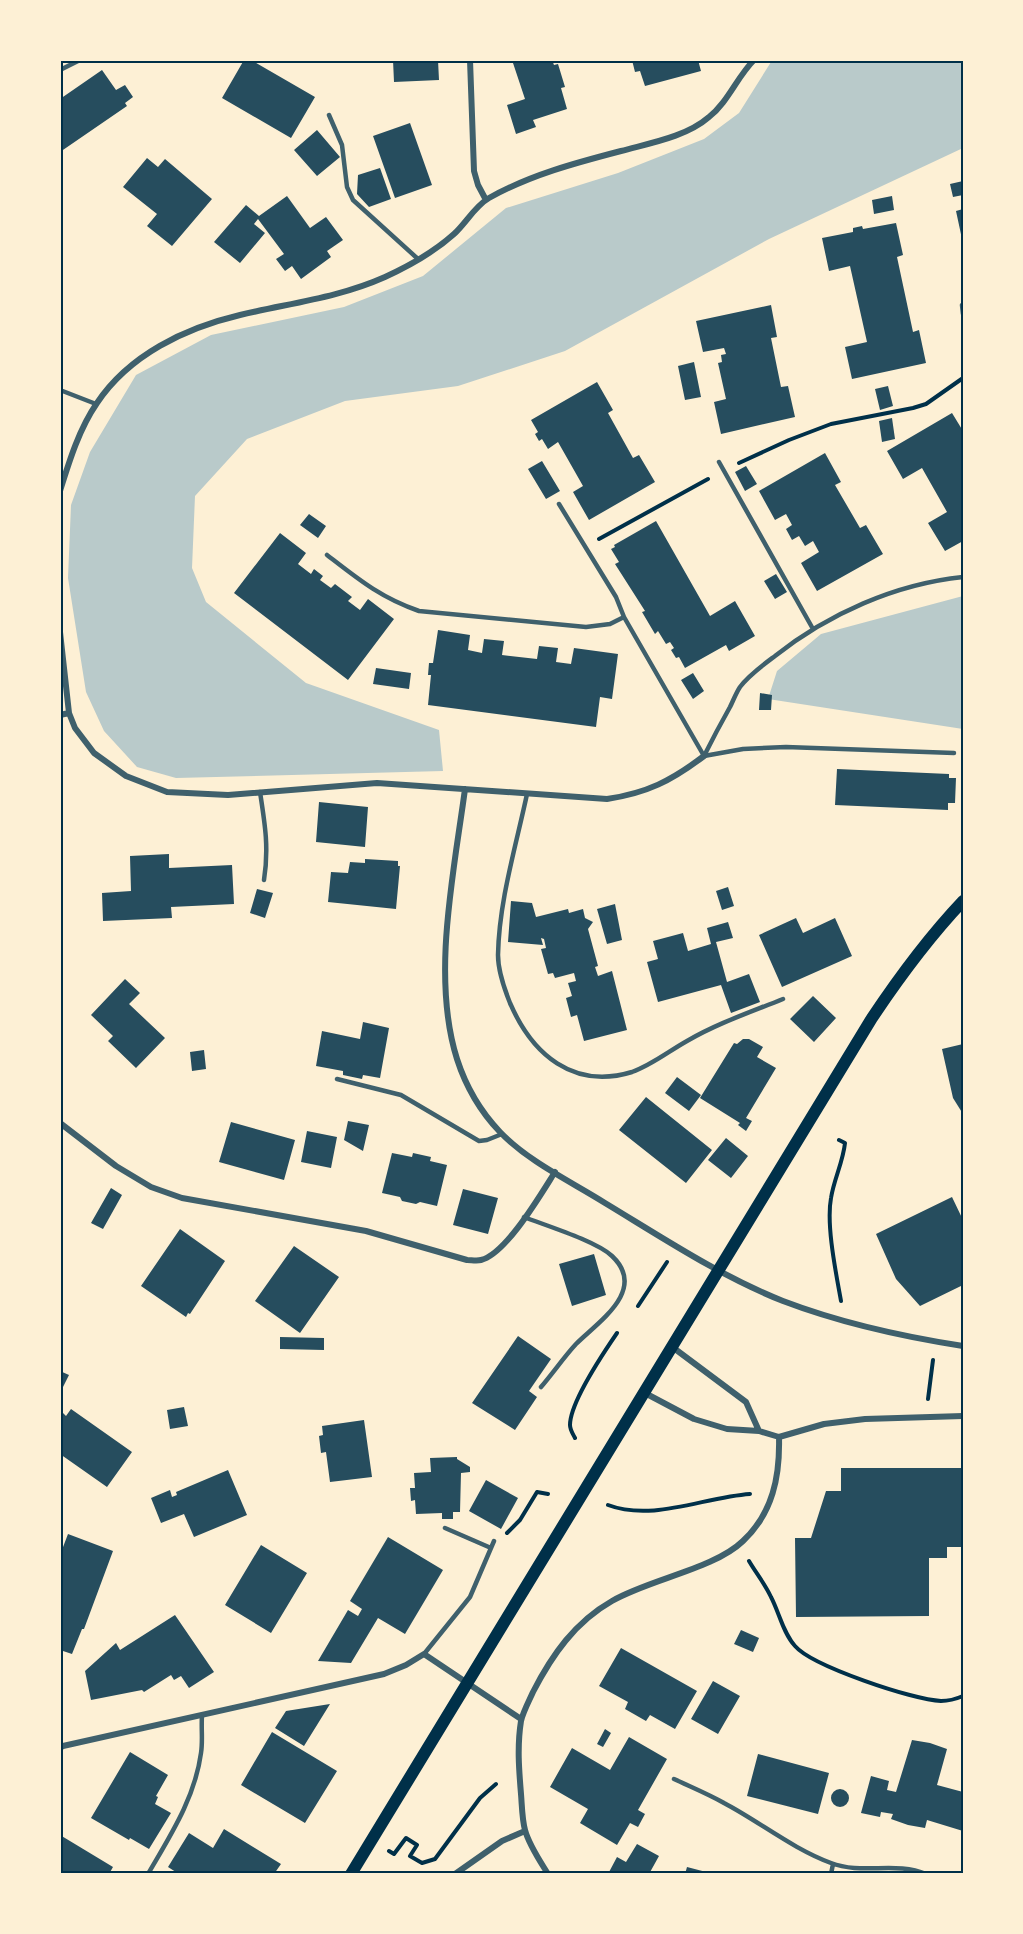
<svg xmlns="http://www.w3.org/2000/svg" width="1023" height="1934" font-family="'Noto Sans',sans-serif">
<style>
.green{fill:#b9caca}
.building{fill:#264d5e}
.lines{fill:none;stroke-linecap:round;stroke-linejoin:round}
.path{stroke:#003049;stroke-width:4}
.service{stroke:#3f606c;stroke-width:4.5}
.minor{stroke:#3f606c;stroke-width:6}
.secondary{stroke:#003049;stroke-width:12}
.neatline{fill:none;stroke:#003049;stroke-width:2}
</style>
<rect width="100%" height="100%" fill="#fdf0d5"/>
<path class="green" d="M775,60H963V148L769,239L565,351L458,386L345,401L247,439L195,496L192,568L206,602L306,683L439,730L443,771L176,778L137,767L104,731L86,692L68,578L71,505L90,452L136,375L211,335L344,307L423,276L506,208L618,173L704,139L739,113L771,62Z
M963,596V729L768,699L777,671L821,634Z"/>
<path class="building" d="M244,60H251L315,97L291,138L222,98Z
M393,60H438L439,80L394,82Z
M512,60H552L554,65L558,64L565,87L561,88L567,109L533,120L536,127L516,134L507,105L525,99Z
M632,60H698L701,71L645,86L640,71L635,72Z
M102,70L116,90L125,85L133,97L125,103L127,106L60,152V99Z
M410,123L432,185L395,198L373,136Z
M317,130L340,157L317,176L294,150Z
M147,158L158,167L165,159L212,199L172,246L147,226L157,214L123,187Z
M380,168L391,199L369,207L357,194L358,175Z
M963,181V195L953,197L950,184Z
M287,196L310,228L326,217L343,240L327,251L331,257L301,279L292,266L285,271L276,259L284,254L258,219L254,224L265,233L240,263L214,242L246,205L259,216Z
M892,196L894,210L874,214L872,200Z
M963,209V239H962L956,211Z
M896,223L903,255L897,257L913,332L919,330L926,363L852,379L845,347L867,342L850,266L829,271L822,238L853,232V228L862,226L863,229Z
M771,305L777,337L771,338L781,387L788,386L795,417L721,434L714,402L726,399L718,363L722,362L721,355L726,354L724,348L703,352L696,321Z
M694,362L701,397L685,400L678,366Z
M597,382L613,410L608,413L633,458L639,455L655,482L589,520L573,492L583,486L558,442L548,449L542,439L539,441L535,434L538,432L531,420Z
M888,386L893,406L880,410L875,389Z
M952,413L963,431V541L945,551L928,523L947,512L922,468L903,479L887,451Z
M892,418L895,439L882,442L879,421Z
M825,453L841,482L835,485L860,528L866,525L883,554L817,591L801,563L819,552L813,541L805,546L799,536L792,540L786,529L792,525L786,514L775,520L759,491Z
M542,461L560,491L546,499L528,469Z
M746,466L757,484L745,491L735,472Z
M309,514L326,526L318,538L300,525Z
M656,521L710,616L735,601L755,636L729,651L726,645L685,668L679,657L676,658L671,650L674,648L670,642L666,644L658,631L655,634L642,612L645,611L615,564L619,562L611,549L615,547L614,545Z
M280,533L306,553L298,564L311,574L314,569L323,576L320,580L331,588L335,584L352,597L348,601L360,610L368,599L394,619L348,680L234,593Z
M776,574L787,592L775,599L764,581Z
M438,630L470,635L468,650L482,653L484,639L504,641L502,655L537,659L539,646L558,648L556,662L571,664L574,648L618,654L612,699L600,697L596,727L428,705L431,675H428L429,663H433Z
M376,668L411,673L409,689L373,684Z
M693,673L704,691L693,699L681,680Z
M760,693L772,695L771,710H759Z
M837,769L949,774V778H956L955,803H948V810L835,805Z
M319,802L368,807L365,847L316,842Z
M169,854V868L232,865L234,904L171,907L172,918L103,921L102,893L131,891L130,856Z
M365,859L398,861V866H400L396,909L328,902L331,872L348,873L350,862L365,863Z
M728,887L734,906L722,910L716,891Z
M257,889L273,893L265,918L250,913Z
M511,901L532,903L536,917L568,909L569,913L583,909L585,918L593,922L588,929L598,966L595,967L598,976L612,971L627,1030L584,1041L577,1015L571,1017L566,998L572,996L568,983L576,981L574,973L555,978L553,973L548,974L541,949L546,948L544,939L541,938L543,945L508,942Z
M615,904L622,940L607,944L597,909Z
M796,918L803,933L835,918L852,956L782,987L759,935Z
M728,922L733,938L716,942L727,982L749,974L760,1002L731,1013L721,985L658,1002L647,962L658,959L653,941L683,933L688,951L711,944L707,928Z
M125,979L140,993L129,1004L165,1038L136,1068L108,1041L113,1036L91,1015Z
M813,996L836,1018L814,1042L790,1019Z
M363,1022L389,1028L380,1078L363,1075L362,1079L343,1075V1071L316,1066L322,1031L360,1039Z
M743,1039H749L763,1047L757,1057L776,1068L746,1118L752,1121L746,1131L738,1125L740,1123L700,1098L734,1043L737,1044Z
M963,1044V1114L953,1098L942,1049Z
M204,1050L206,1069L192,1071L190,1052Z
M677,1077L701,1095L689,1111L665,1093Z
M646,1097L712,1150L686,1183L619,1130Z
M348,1121L369,1125L363,1151L344,1140Z
M231,1122L295,1140L284,1180L219,1162Z
M307,1131L337,1137L331,1168L301,1162Z
M726,1138L748,1156L731,1178L708,1160Z
M392,1153L412,1157L413,1153L431,1157L430,1161L447,1165L437,1206L420,1202L416,1204L402,1201L400,1197L382,1193Z
M111,1188L122,1195L103,1229L91,1223Z
M463,1189L498,1198L488,1234L453,1225Z
M952,1197L963,1220V1285L920,1306L896,1279L876,1234Z
M180,1229L225,1261L190,1314L188,1313L186,1317L141,1286Z
M294,1246L339,1277L300,1333L255,1301Z
M594,1254L606,1295L572,1306L559,1264Z
M518,1336L551,1359L529,1391L537,1397L515,1430L472,1403Z
M280,1337L324,1338V1350L280,1349Z
M60,1371L69,1375L60,1393Z
M184,1407L188,1426L170,1429L167,1410Z
M71,1409L132,1452L107,1487L60,1454V1415L62,1412L66,1416Z
M364,1420L372,1477L330,1482L326,1452L321,1453L319,1436L323,1435L322,1426Z
M457,1457V1459L470,1467V1472L461,1473L460,1512H453V1519H442V1513L416,1514L415,1500L411,1501L410,1488H415L414,1473L431,1472L430,1458Z
M841,1468H963V1547H947V1558H929V1616L796,1617L795,1538H811L826,1491H841Z
M228,1470L247,1515L194,1537L184,1514L161,1523L151,1498L170,1490L172,1497L177,1495L176,1492Z
M486,1480L518,1498L501,1529L469,1511Z
M68,1534L113,1551L84,1629H82L72,1654L60,1650V1555Z
M388,1537L443,1570L405,1634L378,1618L351,1663L318,1661L348,1610L358,1616L362,1609L350,1601Z
M261,1545L307,1573L271,1633L225,1605Z
M175,1615L214,1672L189,1688L181,1676L174,1680L171,1675L144,1692L142,1690L91,1700L85,1671L116,1643L120,1650Z
M741,1630L759,1638L753,1652L734,1644Z
M621,1648L697,1691L675,1729L650,1715L646,1721L625,1709L628,1702L599,1686Z
M713,1681L740,1696L718,1734L691,1719Z
M330,1704L304,1746L275,1728L286,1711Z
M605,1729L611,1733L603,1747L597,1744Z
M272,1732L337,1771L305,1823L241,1785Z
M629,1737L667,1759L638,1810L645,1814L638,1827L630,1823L617,1845L580,1823L588,1809L550,1787L572,1748L610,1770Z
M912,1740L930,1743L947,1749L937,1785L963,1792V1831L927,1820L925,1828L908,1825L891,1819L893,1814L881,1812L880,1817L861,1813L871,1776L889,1781L887,1790L896,1792Z
M130,1752L168,1775L156,1796L158,1797L155,1804L171,1813L149,1849L130,1838L129,1840L91,1818Z
M758,1754L829,1773L818,1814L747,1796Z
M831 1798a9 9 0 1 1 18 0a9 9 0 1 1-18 0Z
M224,1829L281,1864L274,1874H179L168,1867L189,1833L213,1848Z
M60,1835L113,1867L109,1874H60Z
M637,1844L659,1856L649,1874H608L617,1857L626,1862Z
M687,1867L710,1873V1874H685Z"/>
<g class="lines">
<path class="path" d="M739,463L789,440L831,424L913,408L926,404L963,378
M599,539L708,479
M839,1140L845,1143C843,1162 834,1179 831,1198C826,1225 836,1273 841,1301
M638,1306L667,1262
M928,1399L933,1360
M575,1438C573,1434 570,1430 570,1425C570,1403 604,1352 617,1333
M608,1505C653,1522 704,1497 750,1494
M507,1533L520,1520L537,1492L548,1494
M749,1561C756,1573 765,1584 771,1597C779,1612 783,1633 795,1646C812,1666 913,1700 941,1701C949,1701 956,1699 963,1696
M389,1851L394,1854L406,1838L417,1845L410,1856L422,1863L435,1859L480,1798L496,1784"/>
<path class="service" d="M60,70L80,60
M329,115L342,145L347,187L353,200L418,259
M962,305L963,314
M60,390L96,404
M719,462L813,629
M559,504L616,597L624,617L704,756
M327,555C358,579 381,598 419,611L586,627L610,624L624,617
M704,756C712,740 721,723 730,707C733,701 736,693 740,687C749,675 763,665 775,656C828,614 895,584 963,577
M704,756L743,749L786,747L954,753
M260,792C265,824 269,848 264,880
M527,794C516,846 499,901 498,955C498,971 504,988 510,1003C532,1054 573,1090 632,1072C652,1065 669,1051 687,1041C718,1023 751,1012 783,999
M337,1079L401,1095L479,1141L487,1140L502,1134
M524,1217C547,1226 596,1241 612,1256C648,1290 598,1322 576,1344C564,1357 553,1373 541,1387
M445,1528L491,1548
M424,1654L470,1597L494,1541
M674,1779C691,1787 708,1794 724,1803C760,1822 793,1849 831,1863C862,1875 896,1861 926,1874
M148,1874C170,1836 195,1798 201,1753C203,1741 201,1728 202,1715
M831,1874L833,1864"/>
<path class="minor" d="M470,60L474,171L478,185L486,200
M60,491C69,462 79,429 97,403C129,355 185,328 240,315C290,303 338,298 385,277C409,266 434,252 454,234C466,223 475,206 489,198C530,175 575,163 621,151C650,143 686,137 709,117C728,102 737,77 754,60
M60,632L69,713L75,728L94,753L126,776L167,792L228,795L377,783L607,799C647,793 671,781 704,756
M60,715L69,713
M465,789C454,872 431,977 457,1059C466,1087 480,1111 500,1132C529,1162 570,1181 605,1203C663,1238 720,1276 783,1301C838,1322 905,1337 963,1346
M60,1123L116,1166L151,1187L182,1198L366,1231L467,1260C471,1260 477,1261 481,1260C506,1254 541,1194 555,1172
M671,1346L746,1402L759,1431
M643,1392L694,1419L727,1429L759,1431L779,1437L824,1424L865,1419L963,1416
M60,1748L63,1746L384,1674L406,1665L424,1654L521,1719
M455,1874L502,1841L525,1831
M548,1874C540,1861 529,1845 525,1830C522,1819 522,1806 521,1794C519,1770 517,1746 521,1721C523,1712 529,1701 533,1692C552,1655 575,1622 612,1601C650,1579 714,1569 743,1541C773,1513 780,1476 779,1437"/>
<path class="secondary" d="M351,1874L872,1018C900,976 929,937 963,901"/>
</g>
<rect width="1023" height="1934" fill="none" stroke="#fdf0d5" stroke-width="123"/>
<rect x="62" y="62" width="900" height="1810" class="neatline"/>
</svg>
